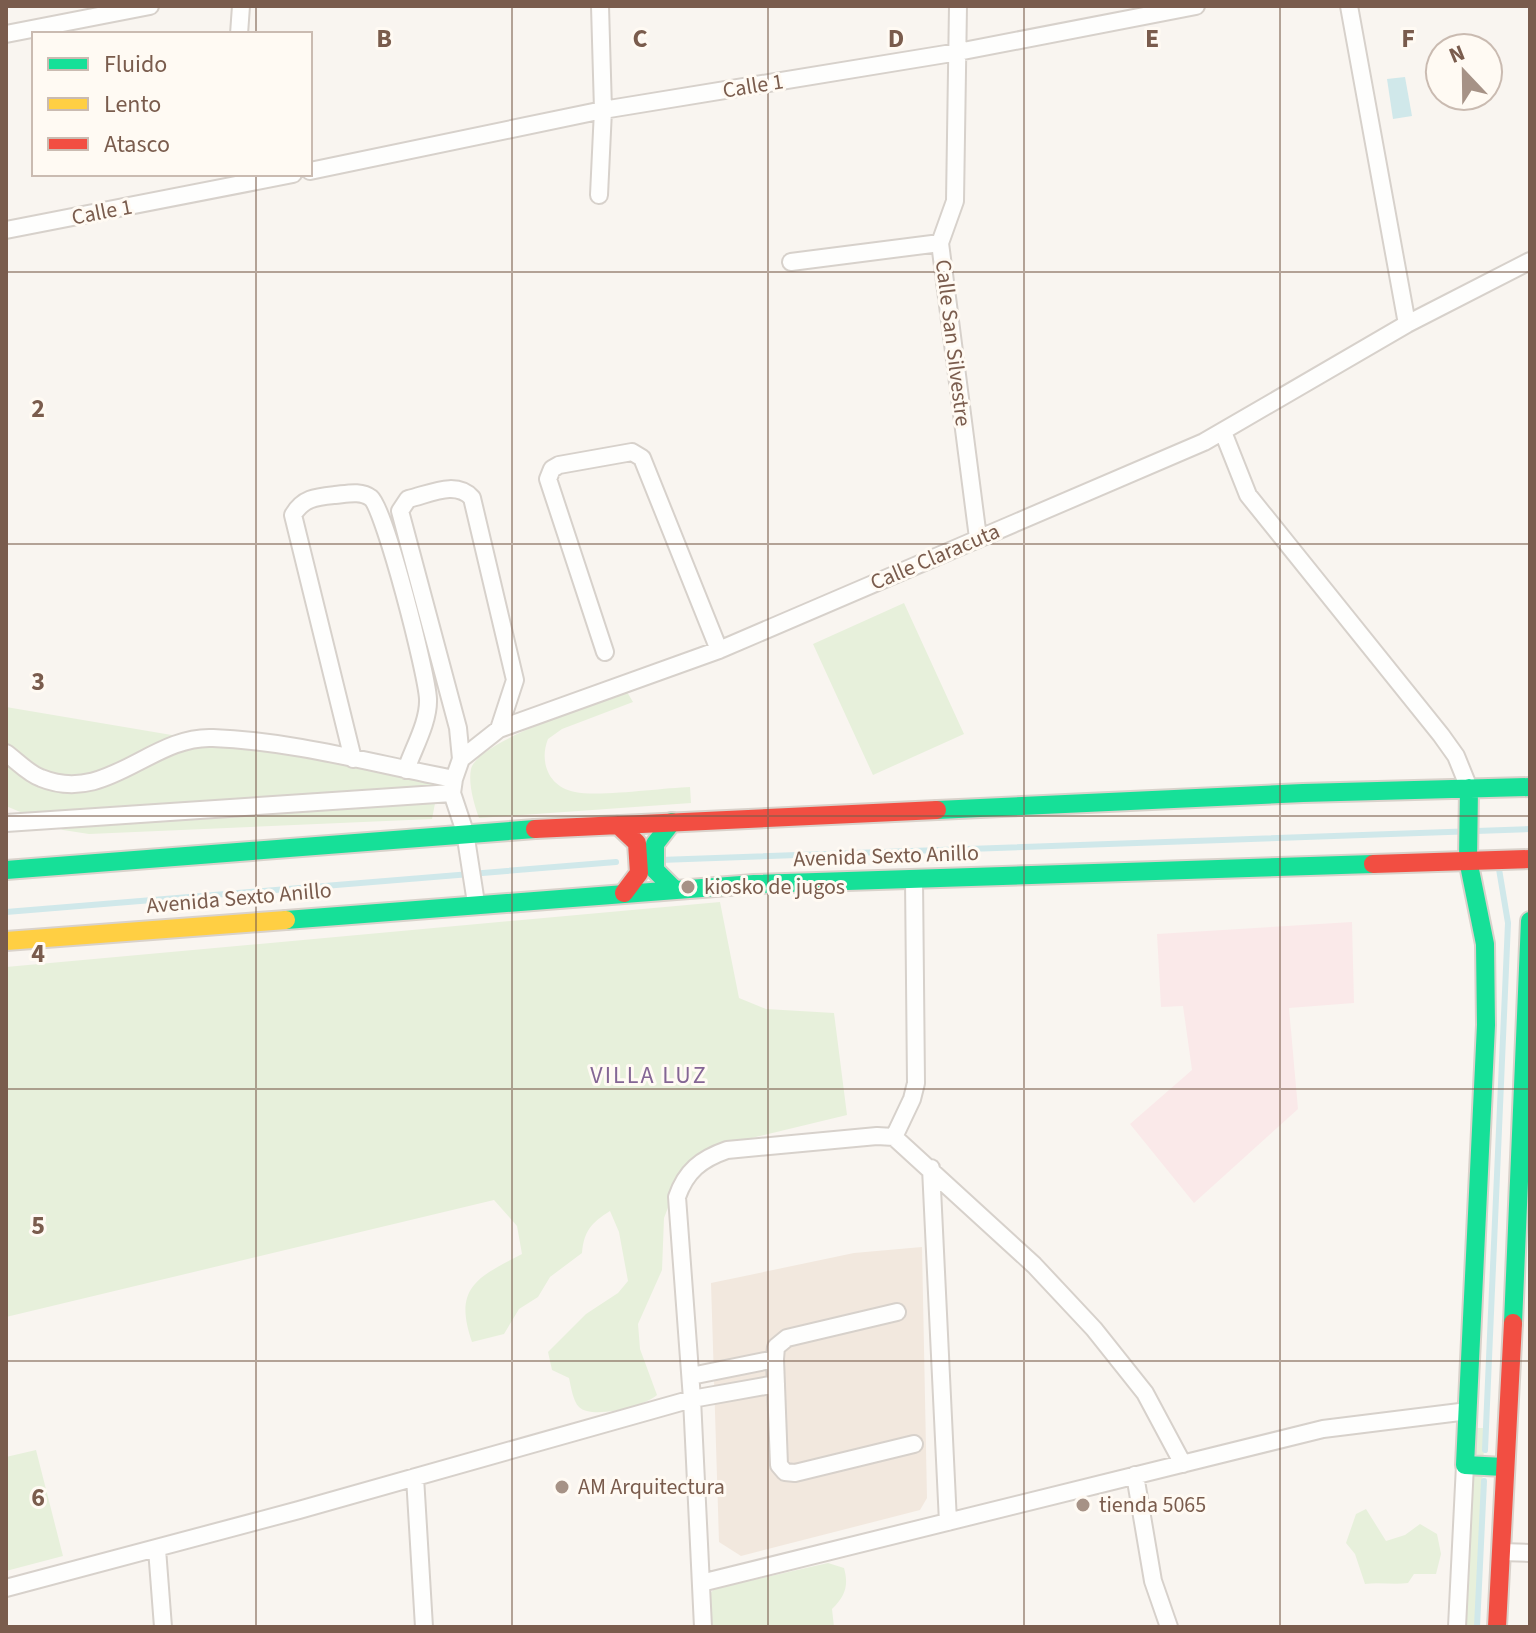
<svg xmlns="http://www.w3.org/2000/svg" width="1536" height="1633" font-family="'Source Sans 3',sans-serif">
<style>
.residential{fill:#f2e8de}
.medical{fill:#fae9e9}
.green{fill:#e7f0db}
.water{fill:#d0e8ea}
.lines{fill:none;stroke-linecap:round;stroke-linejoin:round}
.stream{stroke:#d0e8ea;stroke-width:6}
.street-casing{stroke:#d7d1cb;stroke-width:20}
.fast-casing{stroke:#d9d2cb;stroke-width:22}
.slow-casing{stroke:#d9d2cb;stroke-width:22}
.jam-casing{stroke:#d9d2cb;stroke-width:22}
.street{stroke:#fefefd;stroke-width:16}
.fast{stroke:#16e098;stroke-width:18}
.slow{stroke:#ffcf43;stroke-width:18}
.jam{stroke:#f24e42;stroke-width:18}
.grid{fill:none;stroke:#7a5c4d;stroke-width:2;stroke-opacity:0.55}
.poi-dot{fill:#a69286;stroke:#fffaf3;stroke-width:3}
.labels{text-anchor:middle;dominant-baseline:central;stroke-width:6;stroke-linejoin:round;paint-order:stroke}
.street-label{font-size:22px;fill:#7a5c4d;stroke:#fffaf3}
.poi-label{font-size:22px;fill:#7a5c4d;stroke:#fffaf3;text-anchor:start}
.neighbourhood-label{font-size:24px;letter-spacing:2px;fill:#846695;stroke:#fffaf3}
.grid-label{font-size:26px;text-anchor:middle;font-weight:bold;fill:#7a5c4d;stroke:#fffaf3;stroke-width:6;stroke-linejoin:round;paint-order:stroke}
</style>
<rect width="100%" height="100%" fill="#f9f5f0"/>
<path class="residential" d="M922,1247L927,1498L920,1510L741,1556L719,1542L711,1283L854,1253Z"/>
<path class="medical" d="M1352,922L1354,1003L1289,1008L1298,1109L1194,1203L1130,1124L1192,1070L1183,1006L1161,1007L1157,934Z"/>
<path class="green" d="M904,603L964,734L873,775L813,644Z
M627,692L633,702L562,729L548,739C539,761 548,787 575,792C599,797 662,788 690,787L691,803L479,818C474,804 468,784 471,769C478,740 598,703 627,692Z
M6,707L421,777L433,784L436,798L432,819L89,834L63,830L6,806Z
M720,902L739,998L766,1009L834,1013L847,1115L727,1144L679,1179L664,1218L662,1270L638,1324L640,1349L657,1395C645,1406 592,1420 579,1407C573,1401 571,1387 569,1378L552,1370L548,1352L586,1314L618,1293L628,1281L619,1232L610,1211C591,1223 584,1231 582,1253L550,1277L538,1297L519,1309L504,1334L472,1342C453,1288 477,1277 522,1254L517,1226L494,1200L6,1317V967Z
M1466,1428H1485L1475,1627H1460Z
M36,1450L63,1556L6,1571V1457Z
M1366,1509L1386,1541L1405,1535L1420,1524L1437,1534L1441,1554L1436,1574H1414L1408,1583C1394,1585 1379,1582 1365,1584L1355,1554L1346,1543L1356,1514Z
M828,1563L844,1568C849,1586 845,1596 832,1609L834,1627H706L704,1601L714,1589Z"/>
<path class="water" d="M1405,77L1412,116L1393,119L1387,79Z"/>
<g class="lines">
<path class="stream" d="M660,860L1530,829
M6,912L616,862
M1485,1450L1508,923L1499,869
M1477,1627L1484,1481"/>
<defs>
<path id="street" d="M958,6L955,201L940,243L978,538
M1349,6L1407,324
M6,34L150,6
M239,34L241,6
M310,171L603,110L958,52L1196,6
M599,195L603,110L600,6
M6,230L293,174
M791,262L940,243
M1223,432L1248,495L1441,735L1456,756L1469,788
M605,652L548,479L552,469L559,465L632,452L642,458L719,650
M6,753C17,761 29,774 41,778C107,805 151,735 213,738C294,741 375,764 454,779
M353,759L293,515C303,498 316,497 335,495C346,494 361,490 371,498C385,510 427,674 428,699C429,722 413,749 406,770
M461,759L458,728L400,511L408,499C430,494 456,480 472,498L515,680L499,729
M6,823L452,793
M476,903L465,832L452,793L454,779L461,759L499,729L719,650L1204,442L1407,324L1530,261
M894,1137L912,1099L916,1083L914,879
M931,1168L948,1522
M775,1359L779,1465L785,1472L795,1473L914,1444
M691,1376L775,1359L776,1347L787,1338L897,1312
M776,1384L692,1399L677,1197C686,1171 701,1159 727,1150L877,1136L894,1137L1034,1265L1094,1329L1145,1393L1183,1464
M1135,1475L1153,1581L1169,1627
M415,1477L424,1627
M157,1549L163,1627
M1501,1552L1530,1553
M701,1583L1323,1429L1468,1411
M6,1588L299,1510L692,1399L703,1627
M1457,1627L1465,1465"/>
<path id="fast" d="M1469,788L1468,860L1485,944L1486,1025L1465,1465L1504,1467
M937,810L1303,793L1530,787
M672,822L655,844V870L675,890
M6,870L535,829
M286,920L754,884L1373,864
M1513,1323L1530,921"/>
<path id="slow" d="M6,941L286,920"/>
<path id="jam" d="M618,825L637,843L639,873L624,893
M535,829L937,810
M1373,864L1530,859
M1497,1627L1513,1323"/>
</defs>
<use href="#street" class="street-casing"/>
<use href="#fast" class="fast-casing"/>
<use href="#slow" class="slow-casing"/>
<use href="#jam" class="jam-casing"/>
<use href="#street" class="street"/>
<use href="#fast" class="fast"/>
<use href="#slow" class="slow"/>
<use href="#jam" class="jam"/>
</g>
<path class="grid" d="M256,6V34M512,6V1627M768,6V1627M1024,6V1627M1280,6V1627M256,174V1627M6,272H1530M6,544H1530M6,816H1530M6,1089H1530M6,1361H1530"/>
<g class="poi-dot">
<circle cx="688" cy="887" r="8"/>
<circle cx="562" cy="1487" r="8"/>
<circle cx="1083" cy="1505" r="8"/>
</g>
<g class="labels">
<g class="street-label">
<text transform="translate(753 86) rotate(-9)">Calle 1</text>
<text transform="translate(102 212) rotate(-11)">Calle 1</text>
<text transform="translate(953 343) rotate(83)">Calle San Silvestre</text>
<text transform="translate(935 557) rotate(-23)">Calle Claracuta</text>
<text transform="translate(886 856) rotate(-2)">Avenida Sexto Anillo</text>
<text transform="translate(239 898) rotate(-5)">Avenida Sexto Anillo</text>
</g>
<g class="poi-label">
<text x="704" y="887">kiosko de jugos</text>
<text x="578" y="1487">AM Arquitectura</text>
<text x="1099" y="1505">tienda 5065</text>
</g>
<g class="neighbourhood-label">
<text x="649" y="1075">VILLA LUZ</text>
</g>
</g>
<g class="grid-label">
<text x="384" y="47">B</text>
<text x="640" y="47">C</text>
<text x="896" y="47">D</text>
<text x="1152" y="47">E</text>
<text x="1408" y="47">F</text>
<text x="38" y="417">2</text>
<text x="38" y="690">3</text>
<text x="38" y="962">4</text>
<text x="38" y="1234">5</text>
<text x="38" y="1506">6</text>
</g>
<rect width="1536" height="1633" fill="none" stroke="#7a5c4d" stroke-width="16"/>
<rect x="32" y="32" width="280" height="144" fill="#fffaf3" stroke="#cabbb1" stroke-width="2"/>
<rect x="48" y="58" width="40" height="12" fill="#16e098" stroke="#cabbb1" stroke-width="2"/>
<text x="104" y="72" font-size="24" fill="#7a5c4d">Fluido</text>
<rect x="48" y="98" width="40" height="12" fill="#ffcf43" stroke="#cabbb1" stroke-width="2"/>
<text x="104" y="112" font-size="24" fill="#7a5c4d">Lento</text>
<rect x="48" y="138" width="40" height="12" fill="#f24e42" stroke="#cabbb1" stroke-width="2"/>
<text x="104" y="152" font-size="24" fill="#7a5c4d">Atasco</text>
<g transform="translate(1464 72) rotate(338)"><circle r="38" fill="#fffaf3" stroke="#cabbb1" stroke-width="2"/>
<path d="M0-6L14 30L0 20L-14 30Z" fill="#a69286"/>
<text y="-12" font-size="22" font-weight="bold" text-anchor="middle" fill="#7a5c4d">N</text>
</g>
</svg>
